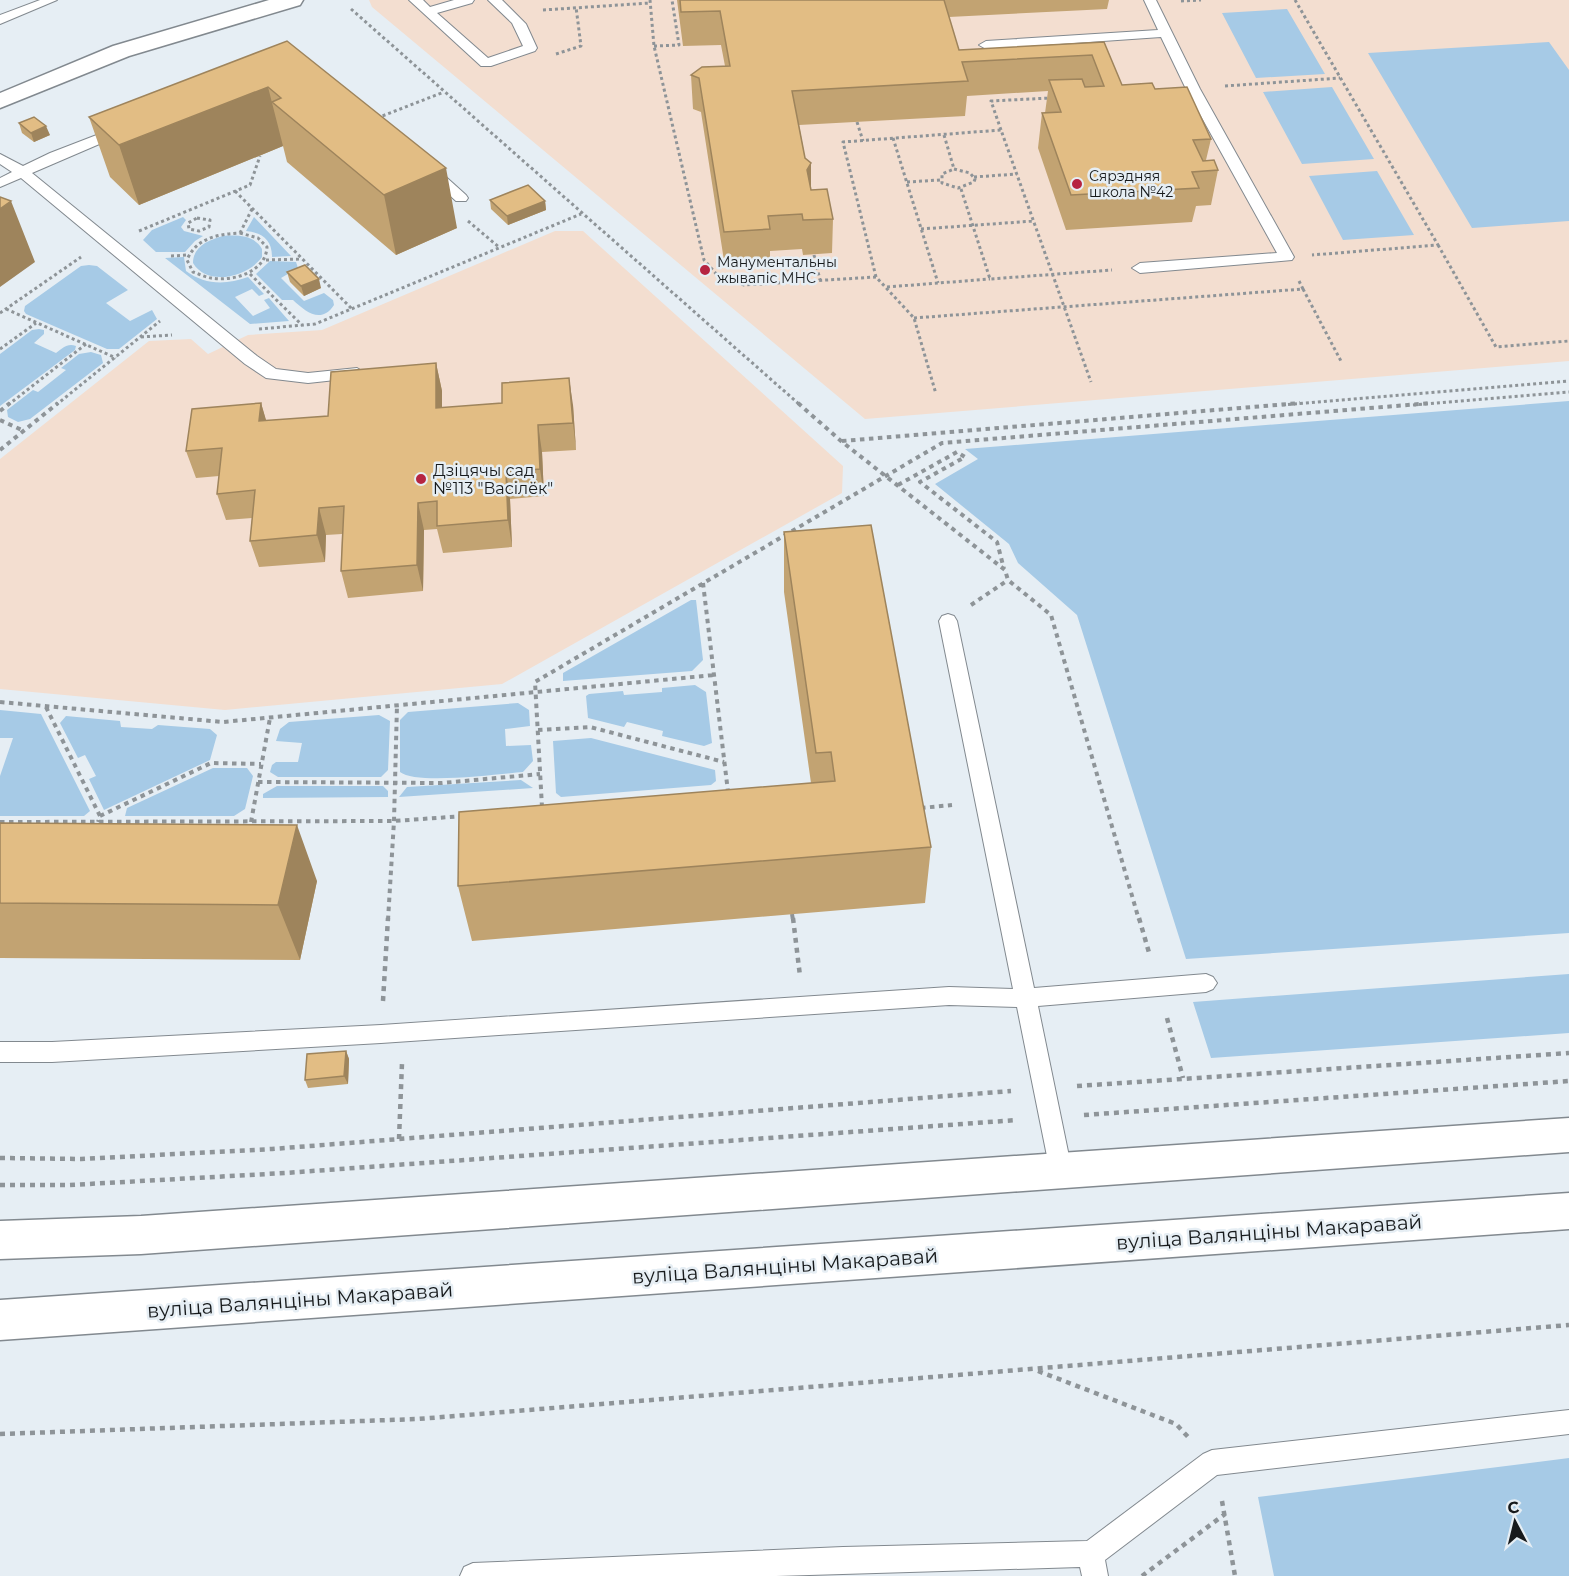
<svg xmlns="http://www.w3.org/2000/svg" width="1569" height="1576" font-family="Montserrat,sans-serif">
<style>
.education{fill:#f3ded0}
.green{fill:#a6cae6}
.lines{fill:none;stroke-linecap:round;stroke-linejoin:round}
.service-casing{stroke:#82898f;stroke-width:2}
.minor-casing{stroke:#82898f;stroke-width:3}
.path-far2{stroke:#8e9498;stroke-width:3;stroke-dasharray:3 3;stroke-linecap:butt}
.path-far1{stroke:#8e9498;stroke-width:4;stroke-dasharray:4.5 4.5;stroke-linecap:butt}
.path{stroke:#8e9498;stroke-width:4.5;stroke-dasharray:5 5;stroke-linecap:butt}
.service{fill:#fff;fill-rule:evenodd}
.minor{fill:#fff;fill-rule:evenodd}
.wall{fill:#c2a372}
.shaded-wall{fill:#9e845c}
.building{fill:#e2bd84;stroke:#9e845c;stroke-width:1.5}
.poi-dot{fill:#b62441;stroke:#e6eef4;stroke-width:2}
.labels{text-anchor:middle;dominant-baseline:central;stroke-width:5;stroke-linejoin:round;paint-order:stroke}
.far-poi-label{font-size:14px;fill:#171a1c;stroke:#e6eef4;text-anchor:start}
.poi-label{font-size:16px;fill:#171a1c;stroke:#e6eef4;text-anchor:start}
.near-street-label{font-size:20px;fill:#171a1c;stroke:#e6eef4}
</style>
<rect width="100%" height="100%" fill="#e6eef4"/>
<path class="education" d="M369,0H1569V361L865,419L372,7Z
M555,231H583L843,466L842,493L502,684L225,710L0,689V459L149,341L191,339L208,354L248,335L322,330Z"/>
<path class="green" d="M1287,9L1325,74L1256,78L1222,13Z
M1549,42L1569,70V221L1472,228L1368,53Z
M1332,87L1374,159L1302,164L1263,92Z
M1377,171L1414,235L1343,240L1309,176Z
M183,217L186,220L181,227L184,231L203,236L195,241L185,252H156L143,240L152,230Z
M254,217L291,256L272,257C272,240 263,233 246,231Z
M223,236C238,235 254,235 262,249V257C248,277 207,287 193,263C193,246 209,240 223,236Z
M184,257L186,271C205,285 226,285 248,277L264,294L259,296L252,289L235,297L253,316L270,308L264,300L269,298L289,321L250,324L165,258Z
M270,261L296,262L298,268L281,278L304,301L324,293L333,300L334,305C321,325 305,311 293,300H282L256,274Z
M89,265L97,266L128,290L106,303L130,321L152,310L157,319L119,349H107L26,314L24,311L25,306L81,266Z
M39,329L44,330V334L34,343L56,353C63,348 67,343 76,346L75,350L0,406V354L32,330Z
M91,352L101,355L103,363L30,419L18,422L8,417L7,410L33,390L38,392L66,370L61,368L79,354Z
M1569,401V933L1186,959L1077,615L1018,563L1009,544L935,484L978,459L965,449Z
M691,600H696L703,660L692,671L563,681V673Z
M695,685L706,692L712,743L704,746L662,736L663,731L627,722L624,727L588,718L586,696L589,694L623,691L624,695L662,692V688Z
M518,703L529,710L530,726L505,729L506,746L531,745L533,761L523,772C499,774 416,785 400,772V720L408,712Z
M0,710L41,714L90,811L84,816H0V776L13,738H0Z
M379,715L390,721L388,770L381,777H278L270,772L272,765L276,762H298L302,743L276,741L280,729L289,722Z
M66,716L120,721L121,727L152,729L158,725L210,729L217,735L210,760L104,810L89,779L96,776L85,755L78,758L60,723Z
M591,738L715,770L716,781L711,785L561,797L556,793L553,741Z
M213,768H247L253,776L245,809L234,816H125L127,808Z
M521,780L533,788L399,797L407,787Z
M277,786H383L388,791V797L263,798V794Z
M1569,974V1033L1211,1058L1193,1002Z
M1569,1458V1576H1274L1258,1497Z"/>
<g class="lines">
<defs>
<path id="service" d="M40,0H57L0,24V15Z
M409,0H423L430,7L454,0H474L472,3L437,13L488,58L523,46L512,23L488,0H502L526,24L537,48L535,51L491,66H481Z
M1144,0H1156L1200,89L1294,257L1292,260L1140,273L1132,268L1140,263L1277,253L1186,89L1161,37L986,49L979,45L986,41L1158,30Z
M120,126L127,130L125,133L32,173L257,356L276,369L308,373L357,368L365,373L363,377L308,383L266,378L245,364L21,178L0,187V178L12,172L0,164V154L23,166L50,153Z
M431,167L436,168L466,195L468,198L466,201H456L426,174L424,171L426,168Z
M948,614L954,616L957,621L1034,988L1206,974L1213,977L1217,983L1213,989L1206,992L1038,1006L1072,1171L1069,1178L1061,1182L1053,1178L1050,1171L1017,1007L949,1005L381,1043L52,1062H0V1042H52L381,1025L949,987L1013,989L939,621L942,616Z
M1569,1410V1434L1217,1475L1105,1560L1108,1576H1082L1080,1567L776,1576H460L464,1567L473,1563L843,1547L1087,1541L1203,1454L1212,1450Z"/>
<path id="minor" d="M269,0H303L300,5L129,56L0,108V93L113,46Z
M1569,1118V1152L141,1254L0,1259V1221L141,1216Z
M1569,1193V1229L0,1340V1300Z"/>
</defs>
<use href="#service" class="service-casing"/>
<use href="#minor" class="minor-casing"/>
<path class="path-far2" d="M650,0L654,46L704,260L718,276L744,285L876,277L914,318L936,394
M1295,0L1438,245L1312,255
M1181,1L1201,0
M351,9L800,405
M543,10L650,3
M654,46L679,45L672,0
M556,54L581,46L576,7
M1225,86L1340,78
M377,118L444,92
M857,122L863,141
M1001,130L991,101L1050,98
M944,135L954,169
M893,138L938,283
M954,169L970,173L975,179L974,182L958,188L942,183V174Z
M974,177L1017,174
M907,182L940,180
M961,189L990,279L1112,270
M235,191L352,309
M197,218L210,220L209,227L199,231L189,229L188,223Z
M468,221L500,248
M921,229L1034,221
M139,231L250,185L260,156
M240,233L258,238L267,247C266,272 233,282 211,278C205,277 199,274 193,272L187,260C196,238 218,234 240,233Z
M240,233L252,209
M1438,245L1496,347L1569,341
M814,255L820,280
M171,256L188,255
M266,260L302,259
M250,274L302,325
M876,277L843,142L1001,130L1091,382
M887,287L990,279
M1303,289L1342,363
M6,309L116,358
M0,313L81,257
M914,318L1303,289L1298,279
M259,329L315,324L581,214
M141,337L172,335
M0,349L36,323
M8,405L86,344
M56,405L160,321
M1282,405L1569,381
M1413,405L1569,392"/>
<path class="path-far1" d="M798,403L841,441L1005,570L1008,580L1051,615L1139,920
M0,411L10,403
M0,420L24,431
M842,441L1300,403
M0,450L58,403
M898,485L957,452L965,457L920,482L997,542L1004,569
M703,583L728,792
M971,605L1008,580
M0,702L223,722L714,675
M46,707L100,816L98,822
M538,730L590,727L724,762
M258,782L442,783L540,774
M542,807L535,682L942,443L1432,403
M921,808L952,805
M100,816L211,763L261,764
M0,822L394,821L464,816
M251,822L270,718
M792,914L793,920
M388,920L394,821L397,705"/>
<path class="path" d="M793,918L800,976
M1139,918L1150,956
M383,1001L388,918
M1167,1018L1183,1078
M1077,1086L1569,1053
M1084,1115L1569,1081
M399,1139L402,1063
M0,1158L81,1159L272,1149L1011,1091
M0,1185H70L285,1173L1017,1120
M1038,1371L1176,1424L1189,1438
M0,1434L418,1419L1569,1325
M1222,1501L1235,1576
M1142,1576L1225,1514"/>
<use href="#service" class="service"/>
<use href="#minor" class="minor"/>
</g>
<path class="wall" d="M677,0H1109L1107,9L949,17L959,50L1104,42L1122,85L1155,89L1211,139L1206,160L1218,170L1211,205L1196,206L1192,222L1066,230L1038,148L1042,113H1045L1048,91L967,96L965,116L799,125L811,190L833,219L832,253L803,255L802,249L770,251V264L725,267L701,112L693,109L691,75L725,66L721,45L683,46Z
M287,41L457,228L396,255L287,162L283,146L139,205L110,177L89,117Z
M19,123L50,135L34,142L22,133Z
M490,200L545,201L546,210L508,225L491,209Z
M287,272L321,288L304,296L290,282Z
M436,363L442,391V408L573,405L576,450L542,452L544,496L510,499L512,547L443,553L437,529L424,530L423,591L348,598L341,571L342,534L326,535L325,562L259,567L250,541L252,518L226,520L217,494L219,476L196,478L186,451L261,403L266,421L328,416Z
M784,532L931,847L925,903L472,941L458,886L811,783L784,592Z
M0,823L317,881L300,960L0,958Z
M346,1051L349,1059L348,1084L308,1088L305,1080Z"/>
<path class="shaded-wall" d="M268,87L283,146L139,205L119,145Z
M46,126L50,135L34,142L31,133Z
M811,163V198L807,170Z
M446,168L457,228L396,255L384,195Z
M11,201L35,262L0,287V209Z
M545,201L546,210L508,225L507,216Z
M319,279L321,288L304,296L301,286Z
M436,363L442,391V435L436,408Z
M569,378L573,405L576,450L573,423Z
M261,403L269,430L259,421Z
M538,425L542,452L544,496L540,469Z
M506,472L510,499L512,547L508,520Z
M418,503L424,530L423,591L417,565Z
M319,508L326,535L325,562L317,535Z
M297,825L317,881L300,960L278,905Z
M346,1051L349,1059L348,1084L344,1076Z"/>
<path class="building" d="M680,0H944L959,50L1104,42L1122,85L1152,83L1155,89L1187,87L1211,139L1193,140L1203,161L1214,160L1218,170L1192,172L1199,188L1071,195L1042,113L1061,112L1049,80L1082,79L1085,87L1104,86L1092,55L962,62L968,81L792,91L805,158L811,163L807,170L811,190L827,189L833,219L803,220L802,214L768,216L770,229L724,232L699,78L691,75L702,67L730,66L720,11L681,12Z
M287,41L446,168L384,195L272,102L281,98L268,87L119,145L89,117Z
M34,117L46,126L31,133L19,123Z
M528,185L545,201L507,216L490,200Z
M0,197L11,201L0,209Z
M305,265L319,279L301,286L287,272Z
M436,363V408L502,403V383L569,378L573,423L538,425L540,469L506,472L508,520L437,526V501L418,503L417,565L341,571L344,506L319,508L317,535L250,541L255,490L217,494L222,448L186,451L192,409L261,403L259,421L328,416L331,372Z
M871,525L931,847L458,886L459,812L835,781L831,752L816,753L784,532Z
M0,823L297,825L278,905L0,903Z
M346,1051L344,1076L305,1080L307,1054Z"/>
<g class="poi-dot">
<circle cx="1077" cy="184" r="6"/>
<circle cx="705" cy="270" r="6"/>
<circle cx="421" cy="479" r="6"/>
</g>
<g class="labels">
<g class="far-poi-label">
<text x="1089" y="176">Сярэдняя<tspan x="1089" dy="16">школа №42</tspan></text>
<text x="717" y="262">Манументальны<tspan x="717" dy="16">жывапіс МНС</tspan></text>
</g>
<g class="poi-label">
<text x="433" y="470">Дзіцячы сад<tspan x="433" dy="18">№113 "Васілёк"</tspan></text>
</g>
<g class="near-street-label">
<text transform="translate(1269 1232) rotate(-4)">вуліца Валянціны Макаравай</text>
<text transform="translate(785 1266) rotate(-4)">вуліца Валянціны Макаравай</text>
<text transform="translate(300 1300) rotate(-4)">вуліца Валянціны Макаравай</text>
</g>
</g>
<g transform="translate(1515 1522) rotate(353)" stroke="#e6eef4" stroke-width="4.5" paint-order="stroke">
<path d="M0-4.5L10 22L0 15L-10 22Z" fill="#171a1c"/>
<text y="-9" font-size="16" font-weight="bold" text-anchor="middle" fill="#171a1c">С</text>
</g>
</svg>
